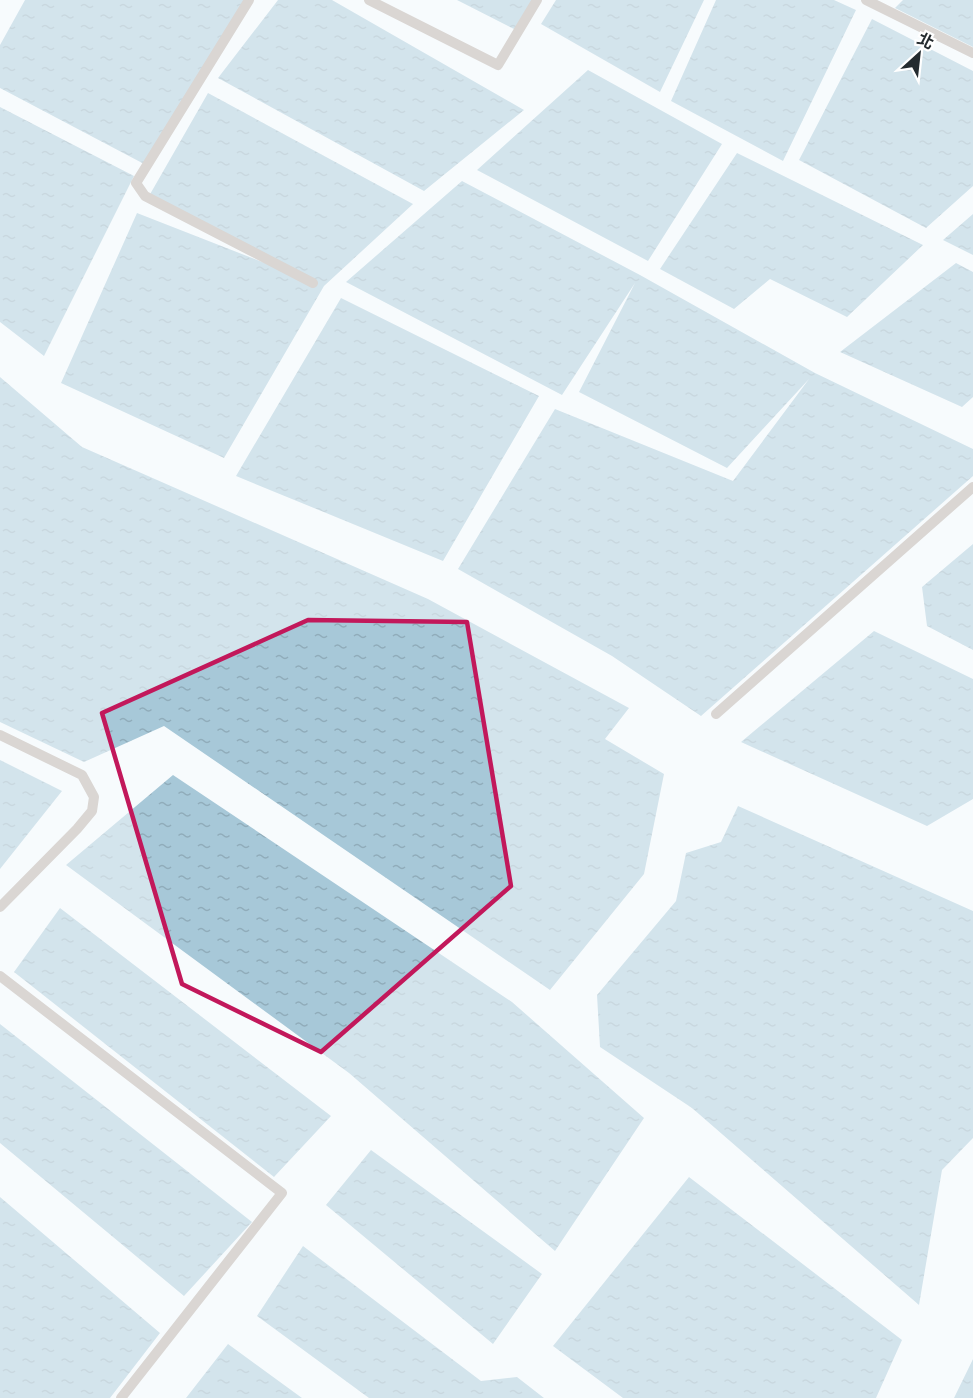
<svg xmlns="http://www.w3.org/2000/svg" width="973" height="1398" font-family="Arial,'Noto Sans TC',sans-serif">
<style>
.water{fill:url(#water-ripples)}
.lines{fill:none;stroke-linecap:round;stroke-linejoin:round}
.service{stroke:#b5a8a0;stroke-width:10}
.marked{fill:none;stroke:#c2185b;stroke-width:4.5;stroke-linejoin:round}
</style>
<defs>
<pattern id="water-ripples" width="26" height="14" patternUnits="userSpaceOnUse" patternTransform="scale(1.5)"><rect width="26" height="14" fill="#a7c8d8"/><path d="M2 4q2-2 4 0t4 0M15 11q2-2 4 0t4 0" fill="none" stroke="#90acba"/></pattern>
</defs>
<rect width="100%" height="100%" fill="#f7fbfd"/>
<path class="water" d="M25,0H247L146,165L0,88V45Z
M278,0H332L524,110L424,191L218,78Z
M457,0H539L520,32Z
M556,0H704L660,92L541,24Z
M716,0H834L856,10L783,161L671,101Z
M903,0H973V47L895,8Z
M872,19L973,71V186L926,228L799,160Z
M588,70L722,144L648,261L477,170Z
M208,93L413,204L324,286L224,458L61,383L137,213L316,283L149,196Z
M0,107L134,176L44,356L0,322Z
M737,153L923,245L847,317L770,279L734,309L660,269Z
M462,181L640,275L815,373L973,449V476L701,716L612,656L458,569L555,409L733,481L809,379L727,468L579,392L635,283L562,395L346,282Z
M973,214V255L943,240Z
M956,263L973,272V397L962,407L840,352Z
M341,298L539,396L443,561L236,476Z
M0,377L82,447L428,599L629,708L605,739L664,774L644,874L550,990L164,726L84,762L0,722Z
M973,544V650L927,626L922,587Z
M874,631L973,679V799L927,826L741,742Z
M0,760L62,791L0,869Z
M173,775L512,1002L644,1118L555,1251L349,1073L66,865Z
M738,806L973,911V1138L942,1170L919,1305L692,1108L600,1047L597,995L676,901L686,853L721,842Z
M60,908L331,1116L274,1177L14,972Z
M0,1024L252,1222L184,1296L0,1143Z
M371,1150L542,1274L493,1344L326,1205Z
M689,1177L902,1340L876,1398H623L553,1346Z
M0,1197L160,1333L110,1398H0Z
M303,1246L481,1381L517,1377L544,1398H369L257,1316Z
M228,1344L302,1398H186Z
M973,1359V1398H954Z"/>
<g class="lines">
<path class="service" d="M249,0L136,183L145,196L313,283
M369,0L498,65L537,0
M866,0L973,53
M716,714L973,487
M0,735L82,775L94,797L92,811L77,829L0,907
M0,976L282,1193L121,1398"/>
</g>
<path d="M0 0H973V1398H0ZM308,620L467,622L511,886L321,1052L182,984L102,713Z" fill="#f7fbfd" fill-opacity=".55" fill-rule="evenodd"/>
<path class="marked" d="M308,620L467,622L511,886L321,1052L182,984L102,713Z"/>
<g transform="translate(919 54) rotate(27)" stroke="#ffffff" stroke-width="4.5" paint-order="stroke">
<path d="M0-4.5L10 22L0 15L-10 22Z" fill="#242b2f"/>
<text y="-9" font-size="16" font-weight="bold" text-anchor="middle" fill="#242b2f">北</text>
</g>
</svg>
